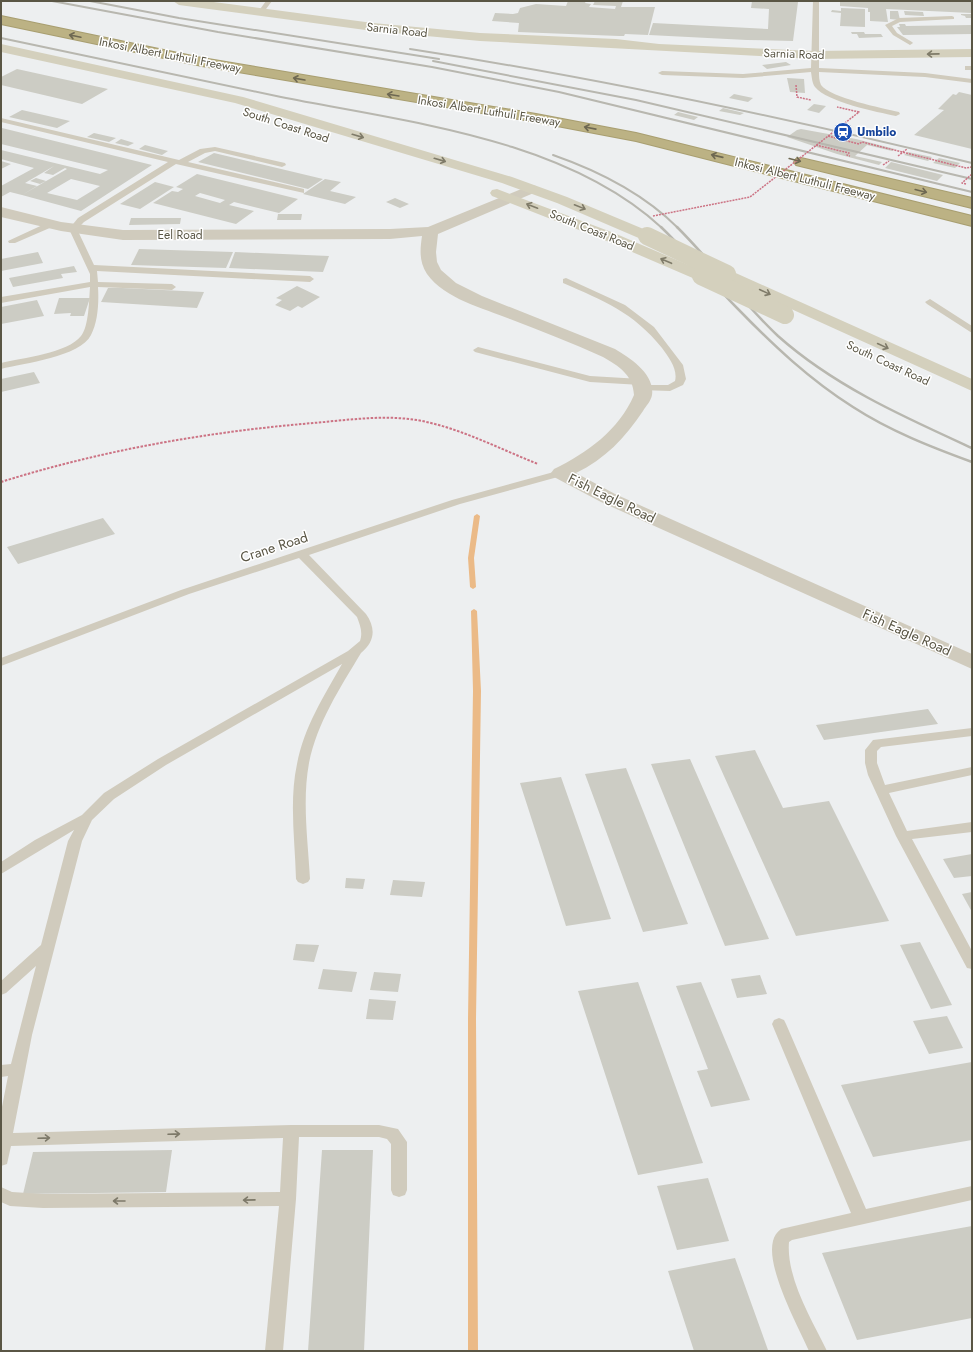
<svg xmlns="http://www.w3.org/2000/svg" width="973" height="1352" font-family="Jost,sans-serif">
<style>
.lines{fill:none;stroke-linecap:round;stroke-linejoin:round}
.stream{fill:#ebba87;fill-rule:evenodd}
.building{fill:#ccccc4;fill-rule:evenodd}
.highway-casing{stroke:#a89e70;stroke-width:2}
.path-far1{stroke:#cc7384;stroke-width:1.5;stroke-dasharray:2 1;stroke-linecap:butt}
.path{stroke:#cc7384;stroke-width:2;stroke-dasharray:2.5 1.5;stroke-linecap:butt}
.lane{fill:#d0cbbd;fill-rule:evenodd}
.street{fill:#d0cbbd;fill-rule:evenodd}
.secondary{fill:#d4d0bd;fill-rule:evenodd}
.highway{fill:#bcb284;fill-rule:evenodd}
.rail-far1{stroke:#b8b7af;stroke-width:2}
.rail{stroke:#b8b7af;stroke-width:2.5}
.path-bridge{stroke:#cc7384;stroke-width:1.5;stroke-dasharray:2 1;stroke-linecap:butt}
.secondary-bridge{stroke:#d4d0bd;stroke-width:18}
.oneway{stroke:#6e6852}
.oneway2{stroke:#7f7b69}
.oneway3{stroke:#7d7969}
.labels{text-anchor:middle;dominant-baseline:central;stroke-width:3;stroke-linejoin:round;paint-order:stroke}
.far-street-label{font-size:12px;fill:#5a5645;stroke:#fff}
.far-transit-label{font-size:12px;font-weight:bold;fill:#164399;stroke:#fff;text-anchor:start}
.street-label{font-size:14px;fill:#5a5645;stroke:#fff}
</style>
<rect width="100%" height="100%" fill="#edeff0"/>
<g class="lines">
<path class="stream" d="M477,514L480,516L474,558L476,587L473,589L470,587L468,558L474,516Z
M474,609L477,611L481,691L476,1019L478,1351H468V1019L473,691L471,611Z"/>
</g>
<path class="building" d="M568,1H586L585,3L591,4L589,7L615,9L616,6L593,5L595,1H623L621,7H655L648,35L625,34L624,36H619L518,32L519,23L492,21L495,13L513,14L518,13L520,8L536,4L566,6Z
M752,1L798,2L793,41L747,40L649,35L653,23L768,29L769,9L751,8Z
M840,1H972V13L886,9L888,22L870,21V12H868V8L840,6Z
M841,8L865,9V27L840,26L841,13L831,12L832,10L841,11Z
M890,11H898L900,20L890,19Z
M904,11L923,12L924,16L905,15Z
M961,14H972V18H966L965,16L961,15Z
M899,24H905L906,26L972,25V34L903,35L897,27H900Z
M851,32H864L865,34H881L883,37L859,38L857,34H852Z
M786,62L791,65L767,69L762,65Z
M17,69L108,89L82,104L1,85V77Z
M787,78L804,79L805,93L790,92Z
M959,92L972,95V149L914,135L944,110L938,109L953,94L956,95Z
M734,94L753,98L748,102L729,98Z
M814,104L826,106L819,113L807,110Z
M723,108L744,113L740,115L719,111Z
M22,110L70,121L57,128L9,117Z
M678,112L698,117L694,120L674,115Z
M2,128L152,165L81,211L22,195L67,169L65,168L53,175L44,173L54,166L25,183L37,186L22,195L10,192L1,197V186L34,168L1,159V150L100,174L108,170L1,144V129ZM71,179L100,186L77,200L47,193Z
M801,129L856,139L895,149L892,151L867,145L855,156L882,162L879,165L837,154L787,137L797,130Z
M94,133L116,138L109,142L87,137Z
M121,139L134,143L128,146L115,143Z
M145,145L168,151L162,155L139,149Z
M908,152L932,157L928,161L904,155Z
M214,153L323,179L308,189L198,162Z
M939,158L960,163L955,168L933,163Z
M1,161L11,164L1,169Z
M891,162L943,175L937,181L885,168Z
M197,174L298,199L279,213L234,202L229,205L254,211L236,224L153,203L172,191L178,192L183,189L176,187ZM200,193L225,200L220,203L195,196Z
M36,178L46,181L40,184L30,181Z
M325,179L341,182L330,191L356,197L345,204L303,194Z
M155,182L174,187L140,209L120,204Z
M395,198L409,204L400,208L386,202Z
M278,214H302L301,220H277Z
M131,218H181L180,224L129,225Z
M139,249L233,252L226,268L131,265Z
M38,252L43,263L1,271V259Z
M235,252L329,256L323,272L229,268Z
M74,266L77,272L61,274L63,278L13,287L9,278Z
M297,286L320,297L302,308L298,306L290,311L275,305L282,300L276,298Z
M108,288H122L204,292L197,308L101,302Z
M59,298H90L84,316H70L71,313L54,314Z
M37,300L44,316L1,324V307Z
M34,372L40,383L1,392V379Z
M103,518L115,534L18,564L7,547Z
M928,709L938,724L824,740L816,725Z
M755,750L783,808L829,801L889,921L796,936L715,756Z
M690,759L769,939L725,946L651,764Z
M626,768L688,924L643,932L585,774Z
M561,777L611,919L566,926L520,783Z
M972,854V876L954,878L943,859Z
M346,878L365,879L363,889L345,888Z
M393,880L425,882L422,897L390,895Z
M972,892V912L962,894Z
M920,942L952,1005L931,1009L900,945Z
M296,944L319,945L314,962L293,960Z
M323,969L357,972L352,992L318,989Z
M374,972L401,974L398,992L370,990Z
M760,975L767,994L737,998L731,979Z
M638,982L703,1163L638,1175L578,991Z
M701,982L750,1100L711,1107L697,1071L708,1069L676,986Z
M369,999L396,1001L393,1020L366,1019Z
M947,1016L963,1048L929,1054L913,1021Z
M972,1062V1140L873,1157L841,1085Z
M172,1150L166,1192L23,1194L33,1152Z
M322,1150H373L364,1351H308Z
M708,1178L729,1241L677,1250L657,1186Z
M972,1226V1318L857,1340L822,1253Z
M735,1258L768,1350L694,1351L668,1271Z"/>
<g class="lines">
<defs>
<path id="highway" d="M1,16L202,58L536,114L636,133L972,216V226L636,141L536,122L202,66L1,24Z
M801,158L972,198V208L796,165L794,162L796,159Z"/>
</defs>
<use href="#highway" class="highway-casing"/>
<path class="path-far1" d="M796,85L797,97L811,100
M828,136L859,144L862,142L966,168L972,167
M816,145L849,153L847,155L850,156
M898,156L907,149
M883,165L889,161"/>
<path class="path" d="M1,482C103,450 207,432 313,423C349,420 386,414 422,421C462,429 500,449 538,464"/>
<path class="lane" d="M266,1H272L263,13H259L258,12Z
M813,1H819V68L925,73L972,79V83L925,77L819,72C819,76 819,81 821,85C831,98 882,108 899,112L900,114L896,116C877,112 827,102 815,87C812,83 812,78 811,72L743,78L662,75L658,73L662,71L743,74L811,68Z
M952,16L954,17V19L900,22L892,26L897,33L912,42L913,43L910,45L893,35L885,25L899,18Z
M965,66H972V70H965Z
M1,118L179,160L200,149L215,147L285,163L286,165L282,167L215,151L205,153L188,162L304,189V193L176,164L84,222L77,229L94,265L310,276L314,279L310,282L97,271L98,282L172,284L176,287L172,290L98,287C99,302 98,322 91,335C80,357 24,363 1,369V363C22,358 68,353 81,336C89,326 89,300 90,287L1,303V297L90,282V274L69,229L78,218L168,162L1,122Z
M49,222L52,223V227L15,243H9L8,241Z
M566,278L625,305L654,327L683,365L686,379L683,385L670,391L640,390L638,388L640,386L643,385H668L675,381C678,369 669,358 662,348C633,312 604,301 563,283V279Z
M930,299L972,326V333L927,304L925,302Z
M478,347L590,376L641,379L646,382L641,385L590,382L475,352L473,350Z
M561,470L565,471L566,473L565,475L460,504L309,555L366,614C376,628 375,642 361,653C340,688 317,723 309,763C302,801 308,841 310,879L308,882L303,884L298,882L296,879C295,841 289,801 297,764C304,727 324,696 342,664L166,765L114,799L92,820L82,841L32,1035L13,1133L291,1125H379L398,1129L407,1142V1190L405,1195L399,1197L393,1195L391,1190V1144L387,1139L379,1137H299L296,1199L283,1351H265L279,1206L43,1208L10,1206L1,1202V1187L12,1192L43,1194L280,1192L283,1138L11,1146L7,1164L1,1166V1112L8,1076L1,1077V1065L11,1064L36,966L6,993L1,995V981L41,945L68,841L74,830L1,874V862L35,840L82,815L104,793L158,759L348,651L360,641C363,632 360,625 357,617L299,558L189,594L1,666V658L181,590L452,500Z
M972,728V736L881,747L877,751V763L885,785L972,767V775L889,793L907,831L972,822V832L912,839L972,951V969L967,968L896,836L868,775L865,763V750L873,740Z
M779,1018L784,1020L786,1024L866,1209L972,1186V1200L792,1240L789,1242C786,1278 812,1320 827,1351H809C798,1326 766,1268 773,1241C774,1236 777,1232 781,1229L851,1213L772,1024L774,1020Z"/>
<path class="street" d="M531,185L536,186L538,189L536,192L438,234L436,252L437,262L441,270L456,283L482,296L615,349C630,358 655,374 652,395C651,401 646,406 643,411C625,438 605,459 576,473L615,494L972,654V669L601,502L554,477L551,473L554,469C587,453 619,430 634,395C633,375 619,366 603,357C572,343 541,331 510,319C483,308 445,299 427,274C419,262 420,250 422,236L390,239L123,240L61,231L1,217V207L61,222L123,230L390,229L428,227Z"/>
<path class="secondary" d="M173,1H206L373,23L480,33L616,39L659,44L814,51L972,49V57L814,59L480,41L373,31L179,5Z
M1,44L243,97L512,177L567,197L653,233L655,236L653,239H641L557,203L502,183L235,103L1,52Z
M497,189L614,233L707,273L709,276L707,279L701,281L695,279L602,239L492,196L490,193L492,190Z
M729,270L972,379V391L723,278L721,275L723,272Z"/>
<use href="#highway" class="highway"/>
<path class="rail-far1" d="M52,1L218,32L432,67L559,92L972,192
M90,1L179,18L439,59
M1,38C94,58 187,78 281,97C406,122 565,138 662,228
M410,49C599,78 786,118 972,163
M433,61L636,100L972,179
M553,155C599,171 643,193 678,228"/>
<path class="rail" d="M661,227C688,253 711,282 738,309C773,345 810,380 853,407C890,431 931,447 972,462
M677,227C712,262 742,302 778,336C834,386 904,417 972,448"/>
<path class="path-bridge" d="M966,184L962,183L972,174
M653,216L750,197L859,112L837,107"/>
<path class="secondary-bridge" d="M647,236L727,274
M701,276L785,315"/>
</g>
<defs><path id="oneway-shaft" d="M-6 0H5M1.5-3L5.5 0L1.5 3" fill="none" stroke-width="1.6" stroke-linecap="round" stroke-linejoin="round"/></defs>
<g class="oneway">
<use href="#oneway-shaft" transform="translate(75 36) rotate(-168)"/>
<use href="#oneway-shaft" transform="translate(299 79) rotate(-170)"/>
<use href="#oneway-shaft" transform="translate(393 95) rotate(-171)"/>
<use href="#oneway-shaft" transform="translate(590 128) rotate(-169)"/>
<use href="#oneway-shaft" transform="translate(717 156) rotate(-167)"/>
<use href="#oneway-shaft" transform="translate(795 160) rotate(14)"/>
<use href="#oneway-shaft" transform="translate(921 191) rotate(14)"/>
</g>
<g class="oneway2">
<use href="#oneway-shaft" transform="translate(933 54) rotate(179)"/>
<use href="#oneway-shaft" transform="translate(358 136) rotate(16)"/>
<use href="#oneway-shaft" transform="translate(440 160) rotate(16)"/>
<use href="#oneway-shaft" transform="translate(532 206) rotate(-159)"/>
<use href="#oneway-shaft" transform="translate(580 207) rotate(22)"/>
<use href="#oneway-shaft" transform="translate(666 261) rotate(-157)"/>
<use href="#oneway-shaft" transform="translate(765 292) rotate(25)"/>
<use href="#oneway-shaft" transform="translate(883 346) rotate(25)"/>
</g>
<g class="oneway3">
<use href="#oneway-shaft" transform="translate(174 1134) rotate(-2)"/>
<use href="#oneway-shaft" transform="translate(44 1138) rotate(-2)"/>
<use href="#oneway-shaft" transform="translate(249 1200) rotate(179)"/>
<use href="#oneway-shaft" transform="translate(119 1201) rotate(-180)"/>
</g>
<defs>
<symbol id="station-disc" viewBox="-11 -11 22 22"><circle r="9.5" fill="#1a4fb4" stroke="#fff"/><path d="M-3-6H3Q5-6 5-4V2Q5 4 3 4L4.5 6H3L1.5 4h-3L-3 6H-4.5L-3 4Q-5 4-5 2V-4Q-5-6-3-6ZM-3.5-4v3h7v-3ZM-3.5 1v1.5H-2V1ZM2 1v1.5H3.5V1Z" fill="#fff"/></symbol>
</defs>
<g fill-rule="evenodd">
<use href="#station-disc" x="832" y="121" width="22" height="22"/>
</g>
<g class="labels">
<g class="far-street-label">
<text transform="translate(397 30) rotate(6)">Sarnia Road</text>
<text transform="translate(794 54) rotate(2)">Sarnia Road</text>
<text transform="translate(170 55) rotate(11)">Inkosi Albert Luthuli Freeway</text>
<text transform="translate(489 111) rotate(9)">Inkosi Albert Luthuli Freeway</text>
<text transform="translate(286 125) rotate(18)">South Coast Road</text>
<text transform="translate(805 179) rotate(14)">Inkosi Albert Luthuli Freeway</text>
<text transform="translate(592 230) rotate(22)">South Coast Road</text>
<text x="180" y="235">Eel Road</text>
<text transform="translate(888 363) rotate(25)">South Coast Road</text>
</g>
<g class="far-transit-label">
<text x="857" y="132">Umbilo</text>
</g>
<g class="street-label">
<text transform="translate(612 498) rotate(26)">Fish Eagle Road</text>
<text transform="translate(274 547) rotate(-18)">Crane Road</text>
<text transform="translate(907 632) rotate(24)">Fish Eagle Road</text>
</g>
</g>
<rect width="973" height="1352" fill="none" stroke="#5a5645" stroke-width="4"/>
</svg>
